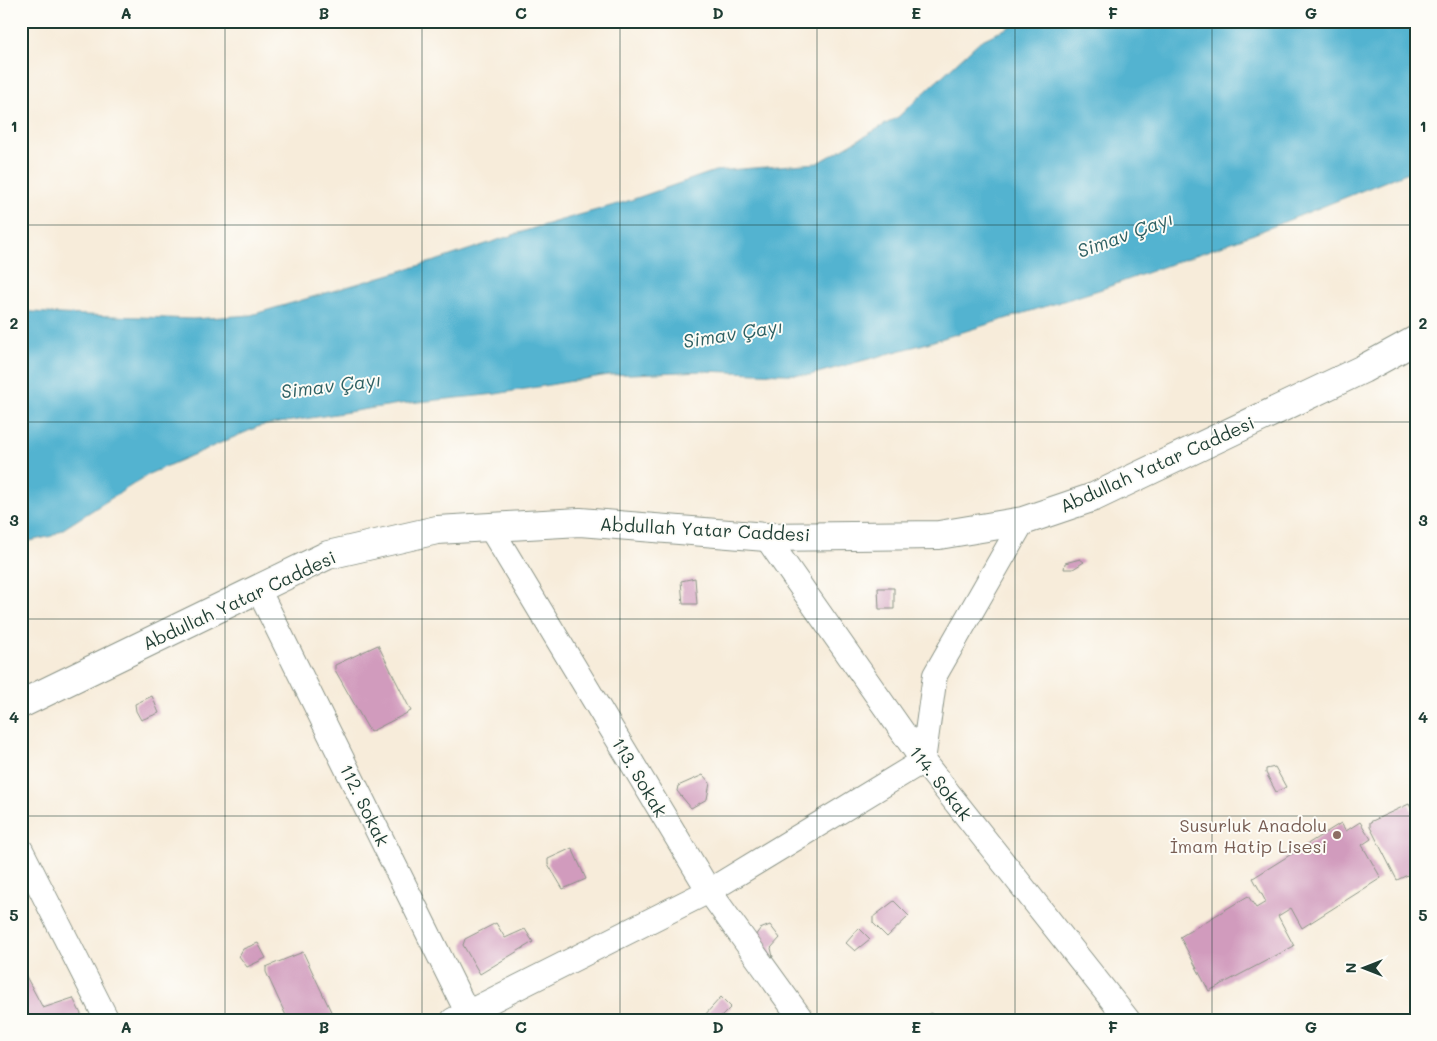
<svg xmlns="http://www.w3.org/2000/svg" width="1437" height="1041" font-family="Mali,sans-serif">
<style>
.water{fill:#52b3d0;stroke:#387882}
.building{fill:#d19bbd}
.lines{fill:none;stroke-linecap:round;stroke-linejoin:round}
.minor-casing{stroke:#8b9487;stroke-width:26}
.tertiary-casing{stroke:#8b9487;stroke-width:30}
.minor{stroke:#fff;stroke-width:24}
.tertiary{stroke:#fff;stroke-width:28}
.grid{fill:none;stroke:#1f3d34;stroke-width:1;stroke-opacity:0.55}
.education-dot{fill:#8d6e63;stroke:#fdfcf7;stroke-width:2}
.labels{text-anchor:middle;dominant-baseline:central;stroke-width:4;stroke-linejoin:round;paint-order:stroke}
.street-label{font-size:18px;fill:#1f3d34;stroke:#fdfcf7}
.education-label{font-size:18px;fill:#785e54;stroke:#fdfcf7;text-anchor:end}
.water-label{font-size:19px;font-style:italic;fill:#2e6063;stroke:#fdfcf7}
.neatline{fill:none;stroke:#1f3d34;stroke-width:2}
.grid-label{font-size:16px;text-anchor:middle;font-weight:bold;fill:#1f3d34}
</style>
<rect width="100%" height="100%" fill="#fdfcf7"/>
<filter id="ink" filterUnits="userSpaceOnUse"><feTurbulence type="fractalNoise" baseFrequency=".02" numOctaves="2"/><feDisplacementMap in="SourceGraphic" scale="10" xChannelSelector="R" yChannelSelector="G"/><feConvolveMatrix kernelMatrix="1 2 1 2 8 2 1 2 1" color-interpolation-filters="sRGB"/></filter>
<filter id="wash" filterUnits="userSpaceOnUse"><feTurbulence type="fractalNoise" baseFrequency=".0096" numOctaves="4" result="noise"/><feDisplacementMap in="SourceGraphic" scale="20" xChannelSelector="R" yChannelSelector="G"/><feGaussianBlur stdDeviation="1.12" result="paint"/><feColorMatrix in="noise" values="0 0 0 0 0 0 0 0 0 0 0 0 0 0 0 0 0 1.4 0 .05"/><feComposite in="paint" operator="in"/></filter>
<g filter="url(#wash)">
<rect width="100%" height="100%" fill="#f7ecda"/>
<path class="water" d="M1022,21H1416V169L1254,234L1102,289L924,344L810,375L704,371L608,375L496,394L399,404L260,426L151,473L52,536L21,543V311L60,314L193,319L251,315L435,261L537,227L625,202L715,171L818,163L898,117L980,41Z"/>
<g id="blocks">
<path class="building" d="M1080,559L1084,562L1073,569H1064L1065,563Z
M695,578L697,604H683L681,581Z
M878,588H894V609H879Z
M378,645L411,711L370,732L335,670V665Z
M152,696L159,713L141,720L136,711L135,704Z
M1275,767L1286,787L1276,792L1266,773V769Z
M703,775L710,783L707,799L691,808L677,791L678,786Z
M1409,804L1416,818V871L1397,880L1370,827V822Z
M1360,822L1371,839L1362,845L1381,878L1302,928L1291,908L1278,916L1294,946L1209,991L1180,937L1248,896L1256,908L1266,902L1253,878L1341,823L1346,831Z
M572,848L586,879L563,889L548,864V859Z
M894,901L909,916L887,937L873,923V917Z
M496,923L505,938L525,929L533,942L480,974L463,945L465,939Z
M770,925L780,938L771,948L773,957H768L753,939L760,929Z
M859,928L870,939L855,951L846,943Z
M258,943L266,958L247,967L239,956L243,949Z
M303,952L335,1020H288L266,972V967Z
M21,967L43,1008L73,998L84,1020H21Z
M721,997L731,1007L718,1020H709L704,1016Z
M931,1013L936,1020H921Z"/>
</g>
</g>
<g filter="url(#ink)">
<use href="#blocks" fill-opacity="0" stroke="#8b9487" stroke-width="1"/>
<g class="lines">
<defs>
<path id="minor" d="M490,527L709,891L802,1020
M766,537L923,761L1128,1020
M258,589L467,1012L473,1020
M21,850L107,1020
M453,1020L709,891L923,761L935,675L1023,521"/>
<path id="tertiary" d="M21,704L328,555L437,530L580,522L766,537L939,535L1023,521L1094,497L1363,369L1416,340"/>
</defs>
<use href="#minor" class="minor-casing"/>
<use href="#tertiary" class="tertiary-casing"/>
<use href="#minor" class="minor"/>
<use href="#tertiary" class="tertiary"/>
</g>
</g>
<path class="grid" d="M225,21V1020M422,21V1020M620,21V1020M817,21V1020M1015,21V1020M1212,21V1020M21,225H1416M21,422H1416M21,619H1416M21,816H1416"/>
<circle class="education-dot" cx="1337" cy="835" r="5"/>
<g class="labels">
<g class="street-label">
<text transform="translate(1157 464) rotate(-24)">Abdullah Yatar Caddesi</text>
<text transform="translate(705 529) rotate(3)">Abdullah Yatar Caddesi</text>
<text transform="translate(239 600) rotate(-25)">Abdullah Yatar Caddesi</text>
<text transform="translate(640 777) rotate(59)">113. Sokak</text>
<text transform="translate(941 783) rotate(52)">114. Sokak</text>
<text transform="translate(365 805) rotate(64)">112. Sokak</text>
</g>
<g class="education-label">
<text x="1327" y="825">Susurluk Anadolu<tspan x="1327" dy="21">İmam Hatip Lisesi</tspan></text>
</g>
<g class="water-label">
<text transform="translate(1125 234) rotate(-20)">Simav Çayı</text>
<text transform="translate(733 333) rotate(-9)">Simav Çayı</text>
<text transform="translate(331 385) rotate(-7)">Simav Çayı</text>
</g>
</g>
<rect width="1437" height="1041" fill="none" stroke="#fdfcf7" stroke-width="55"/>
<g transform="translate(1364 968) rotate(270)" stroke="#fdfcf7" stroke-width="4" paint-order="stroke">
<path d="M0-4L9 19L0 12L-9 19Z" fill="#1f3d34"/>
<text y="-8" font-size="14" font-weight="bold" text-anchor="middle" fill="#1f3d34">N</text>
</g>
<rect x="28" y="28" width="1382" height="986" class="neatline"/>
<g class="grid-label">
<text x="126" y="19">A</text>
<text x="324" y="19">B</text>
<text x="521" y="19">C</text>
<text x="718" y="19">D</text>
<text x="916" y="19">E</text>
<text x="1113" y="19">F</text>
<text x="1311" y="19">G</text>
<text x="14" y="132">1</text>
<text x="1423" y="132">1</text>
<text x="14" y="329">2</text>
<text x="1423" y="329">2</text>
<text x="14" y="526">3</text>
<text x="1423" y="526">3</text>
<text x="14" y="723">4</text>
<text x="1423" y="723">4</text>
<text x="14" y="921">5</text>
<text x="1423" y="921">5</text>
<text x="126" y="1033">A</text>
<text x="324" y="1033">B</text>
<text x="521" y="1033">C</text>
<text x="718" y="1033">D</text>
<text x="916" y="1033">E</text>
<text x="1113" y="1033">F</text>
<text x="1311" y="1033">G</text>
</g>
</svg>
